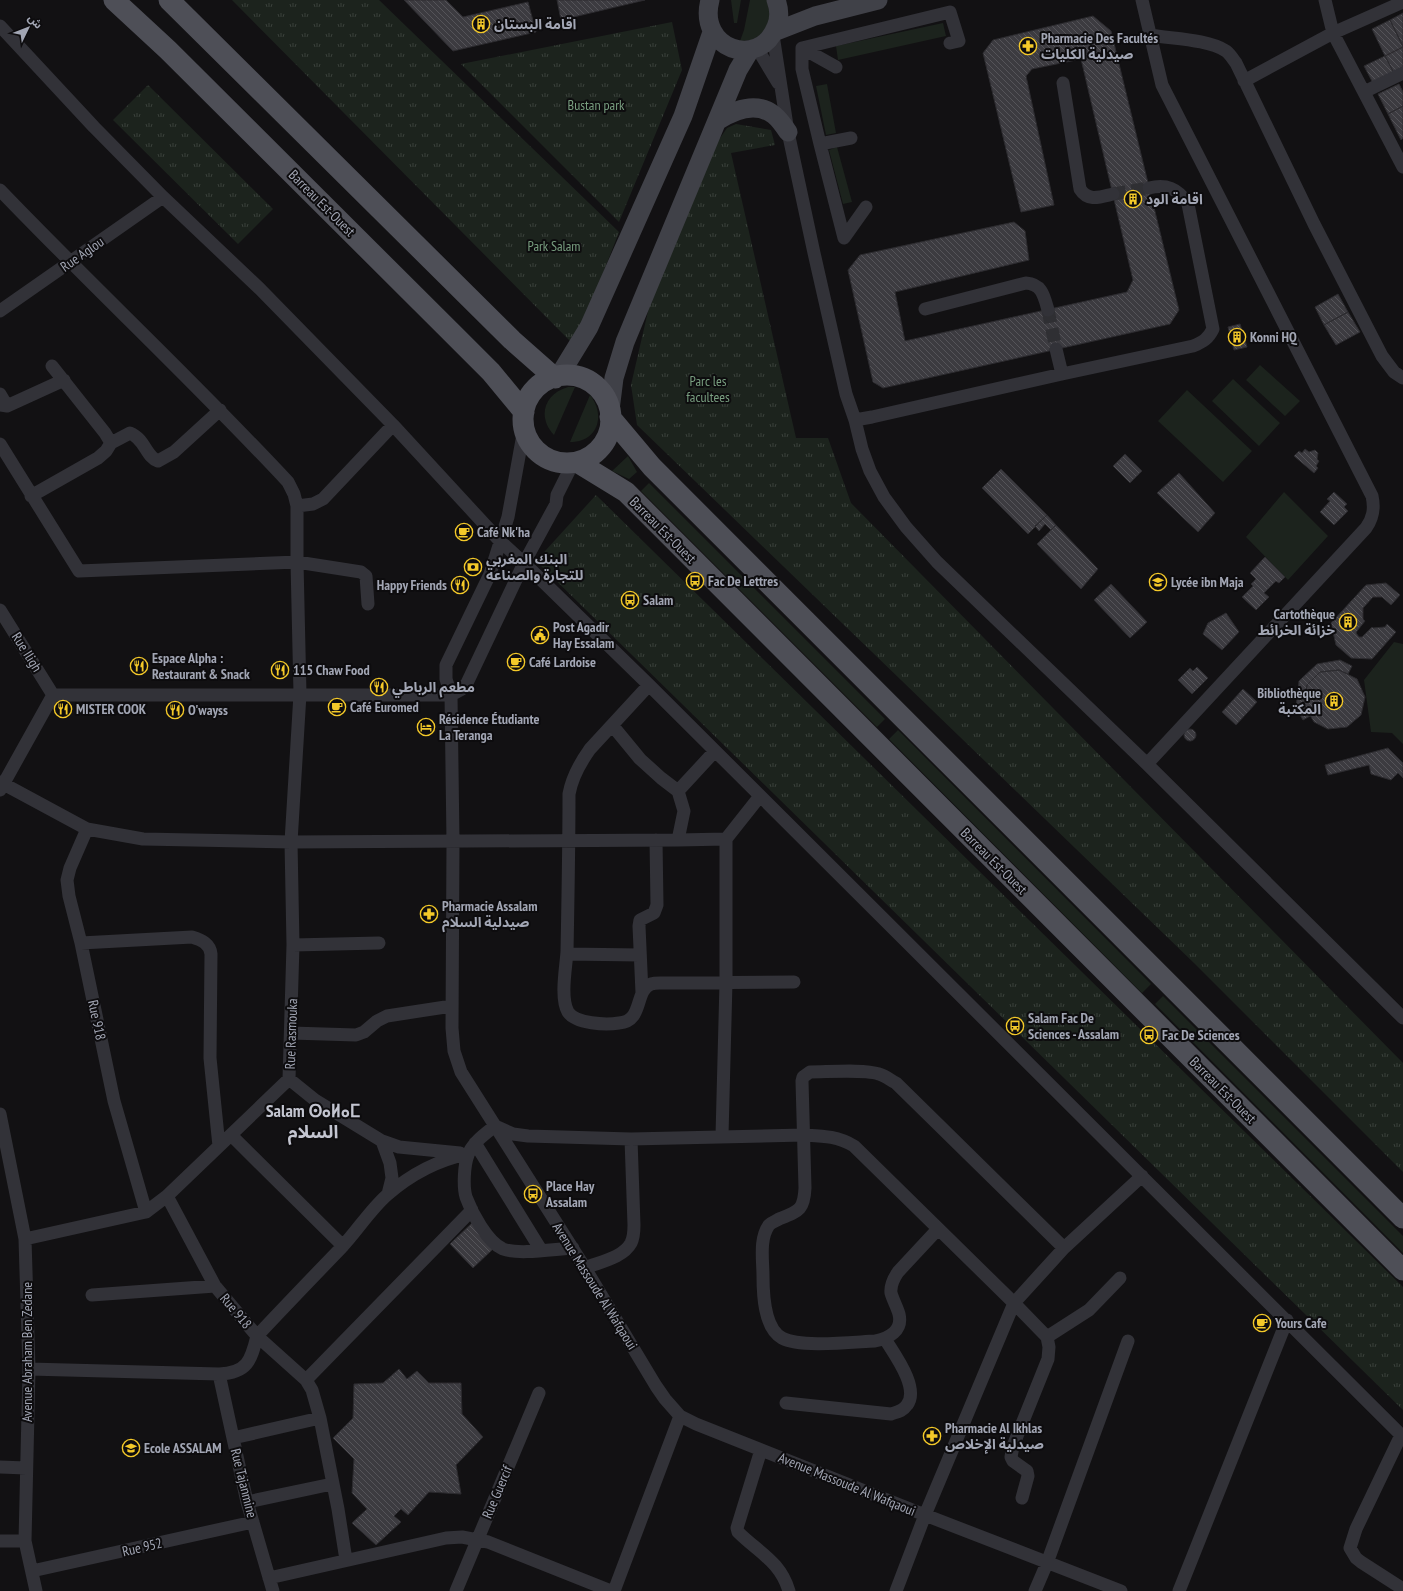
<svg xmlns="http://www.w3.org/2000/svg" width="1403" height="1591" font-family="'PT Sans Narrow','Noto Sans Arabic','Noto Sans Tifinagh',sans-serif">
<style>
.green{fill:#1c231d}
.park{fill:url(#park-tufts)}
.building{fill:url(#building-back-hatch);stroke:#2c2b2f}
.lines{fill:none;stroke-linecap:round;stroke-linejoin:round}
.street-tunnel{stroke:#2f2f33;stroke-width:13;stroke-dasharray:13 6;stroke-linecap:butt}
.street{stroke:#323238;stroke-width:13}
.secondary{stroke:#404148;stroke-width:19}
.primary{stroke:#4e4f57;stroke-width:21}
.labels{text-anchor:middle;dominant-baseline:central;stroke-width:4;stroke-linejoin:round;paint-order:stroke}
.poi-label{font-size:14px;font-weight:bold;fill:#a2a6b4;stroke:#0d0c0e;text-anchor:start}
.park-label{font-size:14px;fill:#799f80;stroke:#0d0c0e}
.street-label{font-size:14px;fill:#a2a6b4;stroke:#0d0c0e}
.district-label{font-size:18px;font-weight:bold;fill:#c3c5d0;stroke:#0d0c0e}
</style>
<defs>
<pattern id="park-tufts" width="24" height="20" patternUnits="userSpaceOnUse"><rect width="24" height="20" fill="#1c231d"/><path d="M3 7l-1-3M5 7V3M7 7l1-3M15 17l-1-3M17 17v-4M19 17l1-3" fill="none" stroke="#3a403b"/></pattern>
<pattern id="building-back-hatch" width="6" height="6" patternUnits="userSpaceOnUse"><rect width="6" height="6" fill="#3c3b40"/><path d="M-1 5l2 2M0 0l6 6M5-1l2 2" fill="none" stroke="#555459"/></pattern>
</defs>
<rect width="100%" height="100%" fill="#121113"/>
<path class="green" d="M731,0H741L737,23H734Z
M750,0H767L771,17L765,32L752,40L740,41L744,30Z
M943,23L946,36L838,60L836,46Z
M827,84L836,133L826,135L816,86Z
M837,147L852,202L843,204L829,150Z
M1260,365L1300,401L1285,416L1246,380Z
M1233,379L1280,423L1259,446L1212,401Z
M568,387H575L554,435C537,417 544,394 568,387Z
M1187,390L1252,451L1223,482L1158,421Z
M590,395C606,415 598,442 570,442Z
M628,456L637,472L629,479L612,471Z
M649,483L885,719L877,727L641,491Z
M1284,492L1328,536L1288,580L1246,537Z
M1394,642L1403,644V744L1392,733L1371,732L1364,680Z
M898,730L1151,984L1142,993L889,739Z
M1163,996L1403,1236V1253L1155,1004Z"/>
<path class="park" d="M232,0H379L619,232L595,294L572,343Z
M672,22L682,70L619,222L461,64Z
M148,85L273,209L238,244L113,120Z
M736,124L771,130L775,145L731,153L796,438H828L851,503L1403,1063V1172L1194,963L637,425L631,385L655,281L714,147L727,128Z
M596,495L1403,1287V1410L536,561Z"/>
<path class="building" d="M404,0H446L463,17L528,2L536,32L453,51Z
M557,0H645L561,20Z
M1403,13V46L1390,20Z
M1093,16L1111,31L1179,310L1170,324L883,388L873,382L848,270L860,255L1014,222L1025,231L1029,260L895,292L905,341L1127,292L1133,280L1081,59L1032,69L1026,76L1054,205L1021,212L983,53L993,40Z
M1390,20L1403,47L1385,56L1372,29Z
M1403,47V71L1395,75L1385,56Z
M1385,56L1395,75L1374,85L1364,66Z
M1399,84L1403,92V106L1388,114L1378,94Z
M1403,106V138L1401,140L1388,114Z
M1338,294L1348,312L1324,325L1315,307Z
M1348,312L1360,332L1336,345L1324,325Z
M1240,324L1247,347L1234,350L1228,327Z
M1305,449L1309,452L1315,450L1318,453L1317,459L1319,461L1316,466L1318,468L1314,473L1294,456L1299,451L1302,453Z
M1125,454L1142,471L1130,483L1113,466Z
M1001,469L1047,515L1028,534L982,488Z
M1179,473L1215,513L1198,532L1157,493Z
M1334,492L1347,504L1344,507L1348,511L1334,525L1320,512L1330,501L1327,499Z
M1047,515L1056,525L1051,530L1045,524L1039,531L1035,526Z
M1056,525L1098,569L1081,589L1037,544Z
M1265,557L1285,577L1279,583L1276,581L1264,593L1269,597L1256,610L1242,597L1253,586L1251,584L1256,579L1250,573Z
M1386,583L1400,595L1391,605L1382,597H1373L1363,608V619L1365,621L1357,631L1356,633L1359,637H1362L1372,627L1373,628L1385,627L1387,624L1396,632L1372,659L1351,658L1336,645L1331,623L1366,585Z
M1111,584L1147,622L1130,638L1094,600Z
M1226,613L1239,632L1222,650L1203,634L1208,623Z
M1340,660L1352,666L1348,674L1339,670L1320,672L1307,685L1304,705L1310,716L1303,720L1296,708L1299,681L1317,664Z
M1197,667L1208,678L1192,694L1178,680L1190,668L1193,671Z
M1339,670L1357,679L1365,697L1361,715L1347,727L1328,729L1314,722L1304,705L1307,685L1320,672Z
M1243,689L1257,702L1236,725L1222,712Z
M1184 735a6 6 0 1 1 12 0a6 6 0 1 1-12 0Z
M1388,748L1403,763V778L1398,773L1391,780L1371,774L1369,765L1328,775L1325,765Z
M472,1223L495,1247L473,1268L450,1244Z
M399,1369L407,1379L417,1371L429,1383H461L462,1414L483,1437L456,1465L461,1494L429,1492L408,1515L401,1509L394,1516L401,1522L376,1545L352,1523L367,1509L352,1493L354,1459L333,1438L353,1418L354,1384L383,1383Z"/>
<g class="lines">
<path class="street-tunnel" d="M1113,194L1149,188
M1048,310L1056,349"/>
<path class="street" d="M1142,0L1162,85L1372,496C1375,509 1373,518 1366,528L1147,764
M1325,0L1333,33L1403,167
M0,26L94,127L163,197L260,289L393,425L500,541L524,563L649,685L1403,1437
M773,35L788,132L814,253L846,394L855,420L862,449L870,471L884,497L906,527L937,562L1147,764L1403,1018
M1150,35C1172,39 1207,39 1226,51C1230,54 1233,59 1236,63L1314,224L1382,356L1394,372L1403,378
M757,48L778,83
M802,48V69L820,144L844,238
M802,48L950,12L959,41L950,43
M802,48L836,67
M1244,81L1333,33L1403,2
M1063,83L1080,189C1088,202 1100,197 1113,194
M1364,92L1403,73
M820,144L851,138
M0,190C95,289 195,382 288,482L294,494L297,506V562L300,694L291,842L293,945L289,1079L167,1196L146,1212L25,1239
M844,238L866,207
M925,309L1026,283C1042,284 1044,296 1048,310
M0,311L163,197
M1056,349L1062,374
M0,394L7,406L0,405
M7,406L64,380
M855,420L872,417L1062,374L1193,346C1203,342 1208,339 1213,329L1188,204C1178,188 1166,184 1149,188
M524,429L508,517L490,574L446,665V679L451,695L453,841L452,1028L454,1051L461,1072L585,1268L656,1386L665,1399L680,1416L696,1424L925,1515L1121,1591
M111,443L130,433C145,439 146,457 158,461L174,452L220,410
M0,444L79,571L297,562L361,572L366,576L368,604
M31,496L98,458L106,451L111,443L105,433L52,366
M297,506L313,504L323,499L393,425
M0,610L53,695
M649,685L590,749C580,763 572,777 569,794C569,847 568,899 567,952C566,967 560,998 568,1012C576,1024 606,1025 619,1023C644,1021 634,991 651,984C654,983 658,983 660,983L794,982
M53,695H451L462,689L467,683L524,563L556,504L557,495L573,463
M612,725L640,759L661,778L678,791L684,811L678,840
M0,782L87,829L143,839L291,842L678,840L726,839
M0,790L53,695
M678,791L715,751
M87,829L70,868L67,880L69,896L81,943L114,1101L146,1212
M81,943L192,937C202,940 210,944 211,954L210,1058L219,1146
M293,945L379,943
M567,954L640,955
M642,993L639,926L640,920L654,913L657,905L656,840
M291,1033L356,1035L364,1032L377,1021L387,1016L452,1006
M289,1079L315,1100L382,1141L390,1163L392,1178L388,1194
M0,1114L25,1239L29,1369L25,1541L36,1591
M231,1135L343,1246
M722,1136L726,982V839L760,796
M382,1141L399,1147L460,1153
M475,1143L541,1250
M167,1196L215,1286L257,1336L306,1380L312,1390L320,1418L338,1509L346,1560
M938,1229L898,1272C894,1278 890,1285 891,1293C893,1300 897,1307 899,1314C903,1331 889,1338 875,1341C853,1342 800,1348 782,1338C764,1328 763,1294 763,1276C763,1260 759,1239 769,1225C772,1222 776,1221 779,1219C799,1211 804,1210 805,1188L802,1081L803,1077L810,1072C828,1072 864,1069 879,1074C886,1076 890,1080 896,1083L1064,1248
M573,1248C554,1249 519,1255 503,1249C487,1242 472,1213 466,1197C463,1187 464,1165 468,1155C472,1143 485,1134 495,1126L513,1134L528,1136L631,1139L804,1135C823,1136 837,1136 854,1146L1014,1303L1047,1337L1049,1347L1048,1359L1013,1446L1011,1457L1013,1461L1027,1471L1028,1476L1022,1498
M585,1268C599,1262 623,1258 631,1243C634,1237 634,1231 634,1225L631,1139
M92,1295L215,1286
M1047,1337L1089,1310L1120,1278
M29,1369L219,1374C247,1373 251,1361 257,1336C285,1306 313,1277 341,1248C357,1231 370,1210 387,1195C410,1175 438,1160 468,1154
M219,1374L247,1502L273,1591
M306,1380L472,1210
M786,1403L891,1414C897,1412 903,1411 907,1405C920,1388 894,1354 885,1339
M1401,1435L1356,1529L1350,1548L1356,1558L1361,1562L1403,1589
M233,1438L320,1418
M761,1450L737,1528L738,1532C759,1553 780,1561 789,1591
M0,1467L26,1468
M247,1502L332,1484
M0,1541H25
M32,1571L253,1522
M269,1578L446,1538L462,1537L488,1542L611,1591
M456,1591L539,1393
M614,1591L680,1416
M896,1591L925,1515L1014,1303L1064,1248L1142,1176
M1035,1591L1047,1563L1128,1341
M1179,1591L1287,1320"/>
<path class="secondary" d="M710,0C697,49 759,70 776,27C780,18 779,8 776,0
M774,32L815,16L878,0
M717,121C734,110 756,101 774,115C779,119 784,126 788,132
M559,376L589,327L683,116L712,32
M610,410L614,378L625,342L738,70L750,50"/>
<path class="primary" d="M114,0L168,50L451,332L491,372L524,412
M169,0L512,340L555,378
M523 419a44 44 0 1 1 88 0a44 44 0 1 1-88 0Z
M610,417L652,467L1403,1218
M577,462L626,492L1403,1270"/>
</g>
<defs>
<symbol id="building-ring" viewBox="-11 -11 22 22"><circle r="9.5" fill="#0d0c0e" stroke="#f4c929" stroke-width="1.5"/><path d="M-4-6H4V6H1V3H-1V6H-4ZM-2.5-4.3h1.7v1.8h-1.7ZM.8-4.3h1.7v1.8H.8ZM-2.5-1h1.7V.8h-1.7ZM.8-1h1.7V.8H.8Z" fill="#f4c929"/></symbol>
<symbol id="pharmacy-ring" viewBox="-11 -11 22 22"><circle r="9.5" fill="#0d0c0e" stroke="#f4c929" stroke-width="1.5"/><path d="M-2-6h4v4h4v4h-4v4h-4v-4h-4v-4h4Z" fill="#f4c929"/></symbol>
<symbol id="cafe-ring" viewBox="-11 -11 22 22"><circle r="9.5" fill="#0d0c0e" stroke="#f4c929" stroke-width="1.5"/><path d="M-5.5-4.5H6V0H3Q3 3.5 0 3.5H-2.5Q-5.5 3.5-5.5 0ZM3-3.2v2h1.7v-2ZM-6 4.5H4V6H-6Z" fill="#f4c929"/></symbol>
<symbol id="bank-ring" viewBox="-11 -11 22 22"><circle r="9.5" fill="#0d0c0e" stroke="#f4c929" stroke-width="1.5"/><path d="M-6-4H6V4H-6ZM0-2.3a2.3 2.3 0 1 0 0 4.6a2.3 2.3 0 1 0 0-4.6Z" fill="#f4c929"/></symbol>
<symbol id="bus-ring" viewBox="-11 -11 22 22"><circle r="9.5" fill="#0d0c0e" stroke="#f4c929" stroke-width="1.5"/><path d="M-5-6H5V4H4V6H2V4H-2V6H-4V4H-5ZM-3.5-4V0h7V-4ZM-3.5 1.2v1.5H-2V1.2ZM2 1.2v1.5H3.5V1.2Z" fill="#f4c929"/></symbol>
<symbol id="university-ring" viewBox="-11 -11 22 22"><circle r="9.5" fill="#0d0c0e" stroke="#f4c929" stroke-width="1.5"/><path d="M0-5L7-2L0 1L-7-2ZM-4 1L0 2.5L4 1V4Q0 6-4 4Z" fill="#f4c929"/></symbol>
<symbol id="restaurant-ring" viewBox="-11 -11 22 22"><circle r="9.5" fill="#0d0c0e" stroke="#f4c929" stroke-width="1.5"/><path d="M-5-6h1v4h1v-4h1v4h1v-4h1v5L-1.5 .5V6h-2V.5L-5-1ZM5-6V6H3V1.5H1.5Q1.5-4 5-6Z" fill="#f4c929"/></symbol>
<symbol id="civic-ring" viewBox="-11 -11 22 22"><circle r="9.5" fill="#0d0c0e" stroke="#f4c929" stroke-width="1.5"/><path d="M-.6-6.5H3V-4.5H.6V-3L4-1V1h2V6H-6V1h2V-1L-.6-3ZM-1.2 2.5V6h2.4V2.5Z" fill="#f4c929"/></symbol>
<symbol id="hotel-ring" viewBox="-11 -11 22 22"><circle r="9.5" fill="#0d0c0e" stroke="#f4c929" stroke-width="1.5"/><path d="M-6-4.5h1.5V1H6V5H4.5V3h-9V5H-6ZM-4 0a1.8 1.8 0 1 1 3.6 0ZM.5 0V-2.5h3Q6-2.5 6 0Z" fill="#f4c929"/></symbol>
<symbol id="school-ring" viewBox="-11 -11 22 22"><circle r="9.5" fill="#0d0c0e" stroke="#f4c929" stroke-width="1.5"/><path d="M0-5L7-2L0 1L-7-2ZM-4 1L0 2.5L4 1V4Q0 6-4 4Z" fill="#f4c929"/></symbol>
</defs>
<g fill-rule="evenodd">
<use href="#building-ring" x="471" y="14" width="20" height="20"/>
<use href="#pharmacy-ring" x="1018" y="36" width="20" height="20"/>
<use href="#building-ring" x="1123" y="189" width="20" height="20"/>
<use href="#building-ring" x="1227" y="327" width="20" height="20"/>
<use href="#cafe-ring" x="454" y="522" width="20" height="20"/>
<use href="#bank-ring" x="463" y="557" width="20" height="20"/>
<use href="#bus-ring" x="685" y="571" width="20" height="20"/>
<use href="#university-ring" x="1148" y="572" width="20" height="20"/>
<use href="#restaurant-ring" x="450" y="575" width="20" height="20"/>
<use href="#bus-ring" x="620" y="590" width="20" height="20"/>
<use href="#building-ring" x="1338" y="612" width="20" height="20"/>
<use href="#civic-ring" x="530" y="625" width="20" height="20"/>
<use href="#cafe-ring" x="506" y="652" width="20" height="20"/>
<use href="#restaurant-ring" x="129" y="656" width="20" height="20"/>
<use href="#restaurant-ring" x="270" y="660" width="20" height="20"/>
<use href="#restaurant-ring" x="369" y="677" width="20" height="20"/>
<use href="#building-ring" x="1324" y="691" width="20" height="20"/>
<use href="#cafe-ring" x="327" y="697" width="20" height="20"/>
<use href="#restaurant-ring" x="53" y="699" width="20" height="20"/>
<use href="#restaurant-ring" x="165" y="700" width="20" height="20"/>
<use href="#hotel-ring" x="416" y="717" width="20" height="20"/>
<use href="#pharmacy-ring" x="419" y="904" width="20" height="20"/>
<use href="#bus-ring" x="1005" y="1016" width="20" height="20"/>
<use href="#bus-ring" x="1139" y="1025" width="20" height="20"/>
<use href="#bus-ring" x="523" y="1184" width="20" height="20"/>
<use href="#cafe-ring" x="1252" y="1313" width="20" height="20"/>
<use href="#pharmacy-ring" x="922" y="1426" width="20" height="20"/>
<use href="#school-ring" x="121" y="1438" width="20" height="20"/>
</g>
<g class="labels">
<g class="poi-label">
<text x="494" y="24">اقامة البستان</text>
<text x="1041" y="38">Pharmacie Des Facultés<tspan x="1041" dy="16">صيدلية الكليات</tspan></text>
<text x="1146" y="199">اقامة الود</text>
<text x="1250" y="337">Konni HQ</text>
<text x="477" y="532">Café Nk'ha</text>
<text x="486" y="559">البنك المغربي<tspan x="486" dy="16">للتجارة والصناعة</tspan></text>
<text x="708" y="581">Fac De Lettres</text>
<text x="1171" y="582">Lycée ibn Maja</text>
<text x="447" y="585" text-anchor="end">Happy Friends</text>
<text x="643" y="600">Salam</text>
<text x="1335" y="614" text-anchor="end">Cartothèque<tspan x="1335" dy="16">خزائة الخرائط</tspan></text>
<text x="553" y="627">Post Agadir<tspan x="553" dy="16">Hay Essalam</tspan></text>
<text x="152" y="658">Espace Alpha :<tspan x="152" dy="16">Restaurant &amp; Snack</tspan></text>
<text x="529" y="662">Café Lardoise</text>
<text x="293" y="670">115 Chaw Food</text>
<text x="392" y="687">مطعم الرباطي</text>
<text x="1321" y="693" text-anchor="end">Bibliothèque<tspan x="1321" dy="16">المكتبة</tspan></text>
<text x="350" y="707">Café Euromed</text>
<text x="76" y="709">MISTER COOK</text>
<text x="188" y="710">O'wayss</text>
<text x="439" y="719">Résidence Étudiante<tspan x="439" dy="16">La Teranga</tspan></text>
<text x="442" y="906">Pharmacie Assalam<tspan x="442" dy="16">صيدلية السلام</tspan></text>
<text x="1028" y="1018">Salam Fac De<tspan x="1028" dy="16">Sciences - Assalam</tspan></text>
<text x="1162" y="1035">Fac De Sciences</text>
<text x="546" y="1186">Place Hay<tspan x="546" dy="16">Assalam</tspan></text>
<text x="1275" y="1323">Yours Cafe</text>
<text x="945" y="1428">Pharmacie Al Ikhlas<tspan x="945" dy="16">صيدلية الإخلاص</tspan></text>
<text x="144" y="1448">Ecole ASSALAM</text>
</g>
<g class="park-label">
<text x="596" y="105">Bustan park</text>
<text x="554" y="246">Park Salam</text>
<text x="708" y="381">Parc les<tspan x="708" dy="16">facultees</tspan></text>
</g>
<g class="street-label">
<text transform="translate(322 203) rotate(45)">Barreau Est-Ouest</text>
<text transform="translate(82 254) rotate(-35)">Rue Aglou</text>
<text transform="translate(663 530) rotate(45)">Barreau Est-Ouest</text>
<text transform="translate(27 652) rotate(58)">Rue Iligh</text>
<text transform="translate(994 861) rotate(45)">Barreau Est-Ouest</text>
<text transform="translate(97 1020) rotate(78)">Rue 918</text>
<text transform="translate(291 1034) rotate(-88)">Rue Rasmouka</text>
<text transform="translate(1223 1090) rotate(45)">Barreau Est-Ouest</text>
<text transform="translate(595 1286) rotate(58)">Avenue Massoude Al Wafqaoui</text>
<text transform="translate(236 1311) rotate(50)">Rue 918</text>
<text transform="translate(27 1352) rotate(-90)">Avenue Abraham Ben Zedane</text>
<text transform="translate(244 1483) rotate(76)">Rue Tajanmine</text>
<text transform="translate(847 1484) rotate(22)">Avenue Massoude Al Wafqaoui</text>
<text transform="translate(497 1492) rotate(-67)">Rue Guercif</text>
<text transform="translate(142 1547) rotate(-13)">Rue 952</text>
</g>
<g class="district-label">
<text x="313" y="1110">Salam ⵙⴰⵍⴰⵎ<tspan x="313" dy="21">السلام</tspan></text>
</g>
</g>
<g transform="translate(28 28) rotate(47)" stroke="#0d0c0e" stroke-width="3" paint-order="stroke">
<path d="M0-3L7 15L0 10L-7 15Z" fill="#a2a6b4"/>
<text y="-6" font-size="11" font-weight="bold" text-anchor="middle" fill="#a2a6b4">ش</text>
</g>
</svg>
